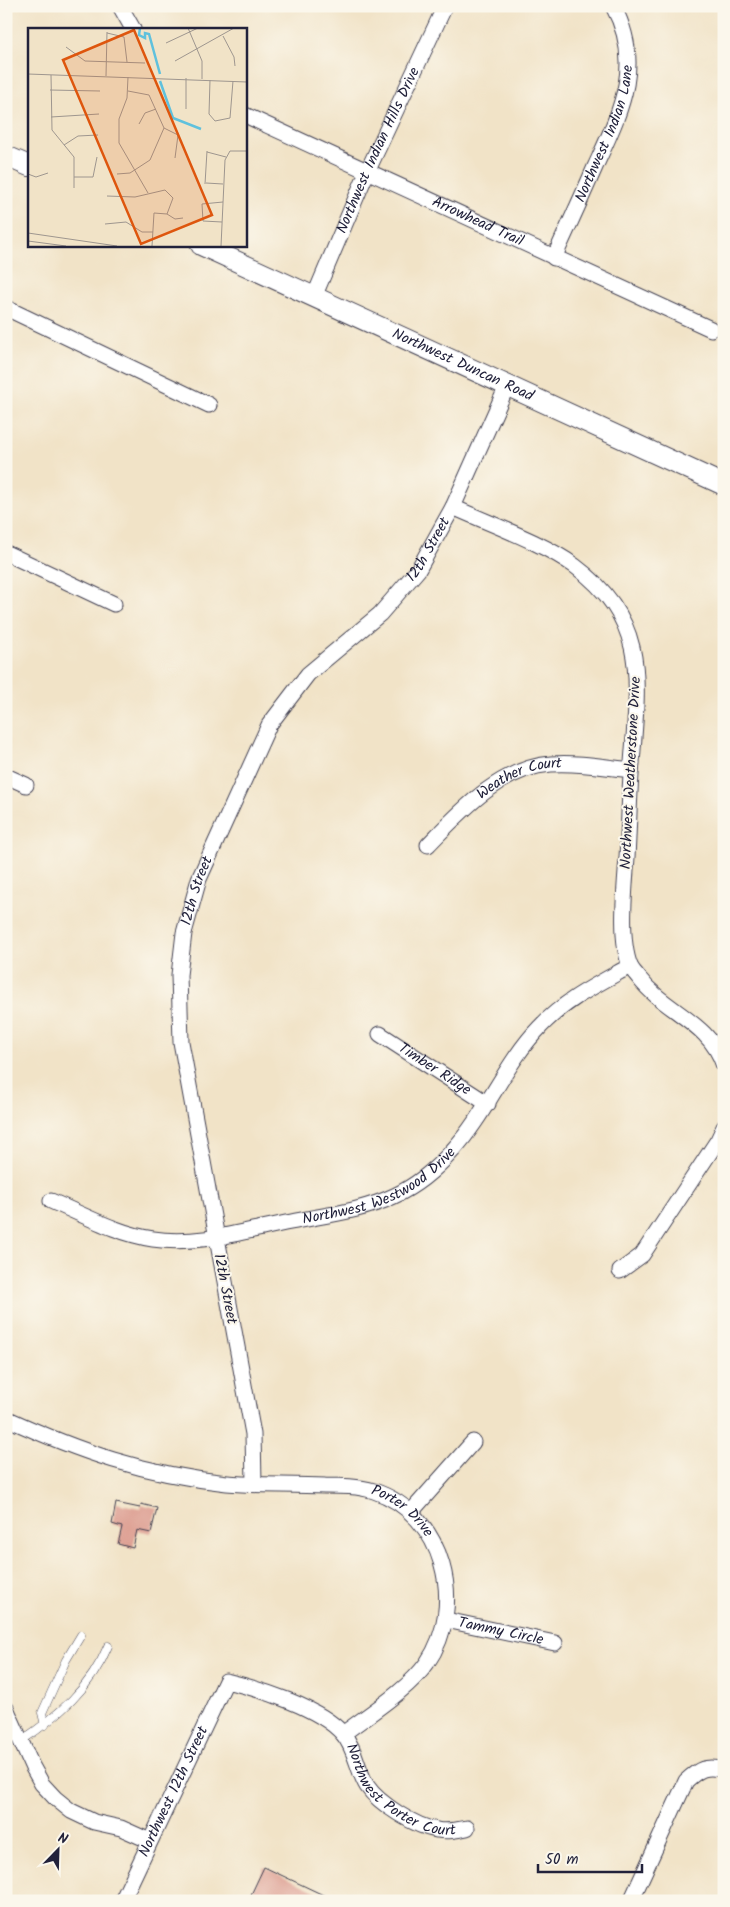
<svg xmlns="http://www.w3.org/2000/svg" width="730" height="1907" font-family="Kalam,sans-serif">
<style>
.building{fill:#dea194}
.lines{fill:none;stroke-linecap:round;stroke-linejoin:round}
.lane-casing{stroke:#413f50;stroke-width:9}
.street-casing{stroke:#413f50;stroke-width:17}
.secondary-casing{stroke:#413f50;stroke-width:22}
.lane{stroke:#fff;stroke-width:8}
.street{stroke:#fff;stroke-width:15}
.secondary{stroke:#fff;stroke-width:20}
.labels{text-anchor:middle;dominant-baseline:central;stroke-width:4;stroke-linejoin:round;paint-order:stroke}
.street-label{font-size:15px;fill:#22223b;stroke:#fbf7ec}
.inset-river{fill:none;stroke:#5fc1dd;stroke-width:2.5}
.inset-road{fill:none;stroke:#9e968f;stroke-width:1}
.view{fill:#de560e;fill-opacity:0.15;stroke:#de560e;stroke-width:2.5}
.inset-edge{fill:none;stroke:#22223b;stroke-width:2.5}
</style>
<rect width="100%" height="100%" fill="#fbf7ec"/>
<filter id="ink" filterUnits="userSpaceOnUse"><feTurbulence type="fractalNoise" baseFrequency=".02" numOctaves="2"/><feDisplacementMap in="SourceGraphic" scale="10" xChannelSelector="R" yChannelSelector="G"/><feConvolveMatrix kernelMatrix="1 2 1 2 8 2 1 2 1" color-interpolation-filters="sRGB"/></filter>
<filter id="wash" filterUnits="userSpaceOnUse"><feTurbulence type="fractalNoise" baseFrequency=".0096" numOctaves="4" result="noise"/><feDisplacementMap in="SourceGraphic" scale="20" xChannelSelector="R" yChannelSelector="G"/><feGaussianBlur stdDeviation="1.12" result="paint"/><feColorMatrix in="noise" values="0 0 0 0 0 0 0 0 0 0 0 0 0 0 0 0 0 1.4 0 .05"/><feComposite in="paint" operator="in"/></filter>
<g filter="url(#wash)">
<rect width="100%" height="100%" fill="#f1e3c7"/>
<g id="blocks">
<path class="building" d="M116,1503L140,1508L141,1504L157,1508L151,1533L137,1530L133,1548L118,1544L122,1527L112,1524Z
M264,1867L336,1901H248Z"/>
</g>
</g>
<g filter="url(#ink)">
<use href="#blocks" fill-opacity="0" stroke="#413f50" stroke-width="1"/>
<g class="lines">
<defs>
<path id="lane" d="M45,1725L42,1713L66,1660L81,1635
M21,1741C58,1716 91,1688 108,1646"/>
<g id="street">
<path d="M120,6L133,29"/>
<path id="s1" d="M245,115L711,329"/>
<path id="s2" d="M554,258C568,227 582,197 595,167C620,112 645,65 613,6"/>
<path id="s3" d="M314,297L367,172L445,6"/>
<path d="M6,308L209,405"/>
<path d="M453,507C490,524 542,542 575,566C649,621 638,681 632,763C629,794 629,826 627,857C625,888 619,938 630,966C632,970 636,974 639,978C665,1012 710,1022 724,1066"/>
<path d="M6,553L114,604"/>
<path d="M6,776L26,785"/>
<path id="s4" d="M428,845C461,811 500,768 551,764C578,762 604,767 631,770"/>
<path id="s5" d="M380,1034L488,1104"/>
<path id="s6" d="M51,1201C84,1215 118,1234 153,1239C198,1246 248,1230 291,1222C325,1215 363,1211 394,1196C416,1186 437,1168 453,1150C487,1113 505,1063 540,1027C565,1000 598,984 630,966"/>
<path d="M620,1271L642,1255L718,1140L724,1127"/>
<path id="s7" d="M6,1418C80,1452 144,1474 227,1483C259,1486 292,1484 325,1486C341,1486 358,1486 374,1491C444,1514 467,1605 427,1663C408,1690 369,1714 343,1734"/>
<path id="s8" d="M254,1483L253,1434L181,1042L179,975L184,933L199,879L269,725L308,674L380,614L418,570L453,507L507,386"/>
<path d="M411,1512L473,1442"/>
<path id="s9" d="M446,1620L555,1643"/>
<path d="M6,1708L32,1766L42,1784L55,1798L71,1811L94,1822L121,1828L150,1841"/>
<path id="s10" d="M122,1901L226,1681C260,1689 321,1708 343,1734C356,1749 357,1770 367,1786C379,1804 416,1827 437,1830C447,1832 457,1830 467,1828"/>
<path d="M631,1901L686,1781C699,1769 706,1765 724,1770"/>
</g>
<g id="secondary">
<path d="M6,156L29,166"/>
<path id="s11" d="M201,245L724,485"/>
</g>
</defs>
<use href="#lane" class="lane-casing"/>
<use href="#street" class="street-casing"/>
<use href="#secondary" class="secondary-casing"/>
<use href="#lane" class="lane"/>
<use href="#street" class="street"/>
<use href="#secondary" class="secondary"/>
</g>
</g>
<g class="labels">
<g class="street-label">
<text stroke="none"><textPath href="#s2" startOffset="135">Northwest Indian Lane</textPath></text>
<text stroke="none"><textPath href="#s3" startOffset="160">Northwest Indian Hills Drive</textPath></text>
<text stroke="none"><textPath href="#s1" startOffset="256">Arrowhead Trail</textPath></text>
<text stroke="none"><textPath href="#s11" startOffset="288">Northwest Duncan Road</textPath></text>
<text stroke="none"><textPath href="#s8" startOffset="1021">12th Street</textPath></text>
<text transform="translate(631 773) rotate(-87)">Northwest Weatherstone Drive</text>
<text stroke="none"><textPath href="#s4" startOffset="116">Weather Court</textPath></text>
<text stroke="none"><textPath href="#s8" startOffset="601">12th Street</textPath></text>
<text stroke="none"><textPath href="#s5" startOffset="65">Timber Ridge</textPath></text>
<text stroke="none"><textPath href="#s6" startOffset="346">Northwest Westwood Drive</textPath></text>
<text transform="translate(225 1289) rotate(79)">12th Street</text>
<text stroke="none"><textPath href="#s7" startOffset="414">Porter Drive</textPath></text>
<text stroke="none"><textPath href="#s9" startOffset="56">Tammy Circle</textPath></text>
<text stroke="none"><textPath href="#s10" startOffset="460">Northwest Porter Court</textPath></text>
<text stroke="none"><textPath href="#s10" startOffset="121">Northwest 12th Street</textPath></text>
</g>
</g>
<g transform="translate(28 28)">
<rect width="219" height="219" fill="#f1e3c7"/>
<path class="inset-river" d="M112,0L111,7L117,10V5L121,6L132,46M132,53L145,90L173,101"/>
<path class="inset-road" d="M160,0L174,33V51M79,5L96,9L99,34M195,8L206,29L207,38M138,15L170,0M38,19L57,33L117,35M147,33L206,0M0,46L219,54M23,47L24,102L46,129V160M78,48L79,4M100,49L99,70L91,91V115L120,165M158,50V81M182,52L181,86L187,93L202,90L205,53M22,62L72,63M100,63L121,67L136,100L150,107L147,130M23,89L71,86M111,96L117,85L128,81M36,117L50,108L70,107M179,124L198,129M0,146L8,149L20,145M89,146L102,145L122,132L136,100M46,149H65L69,129M178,155L195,156M177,156L179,123M79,168L107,169L137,162L145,170L139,186M139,186L147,191L155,190M194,194L175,193L174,176L195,174M77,196L98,194L114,204H125M0,205L89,218M0,213L38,218M124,218L126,185L139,186M193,218L197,132L202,123H219"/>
<path class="view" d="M106,2L184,187L113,216L35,32Z"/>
<rect width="219" height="219" class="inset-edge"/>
</g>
<rect width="730" height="1907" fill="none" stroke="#fbf7ec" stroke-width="25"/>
<g transform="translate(58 1850) rotate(23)" stroke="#fbf7ec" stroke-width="4" paint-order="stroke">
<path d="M0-4L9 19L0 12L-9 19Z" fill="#22223b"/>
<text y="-8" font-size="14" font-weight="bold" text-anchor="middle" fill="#22223b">N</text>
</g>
<path d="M538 1864v8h104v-8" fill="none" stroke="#22223b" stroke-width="2.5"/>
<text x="545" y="1864" font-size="15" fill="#22223b" stroke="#fbf7ec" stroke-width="4" paint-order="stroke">50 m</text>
</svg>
